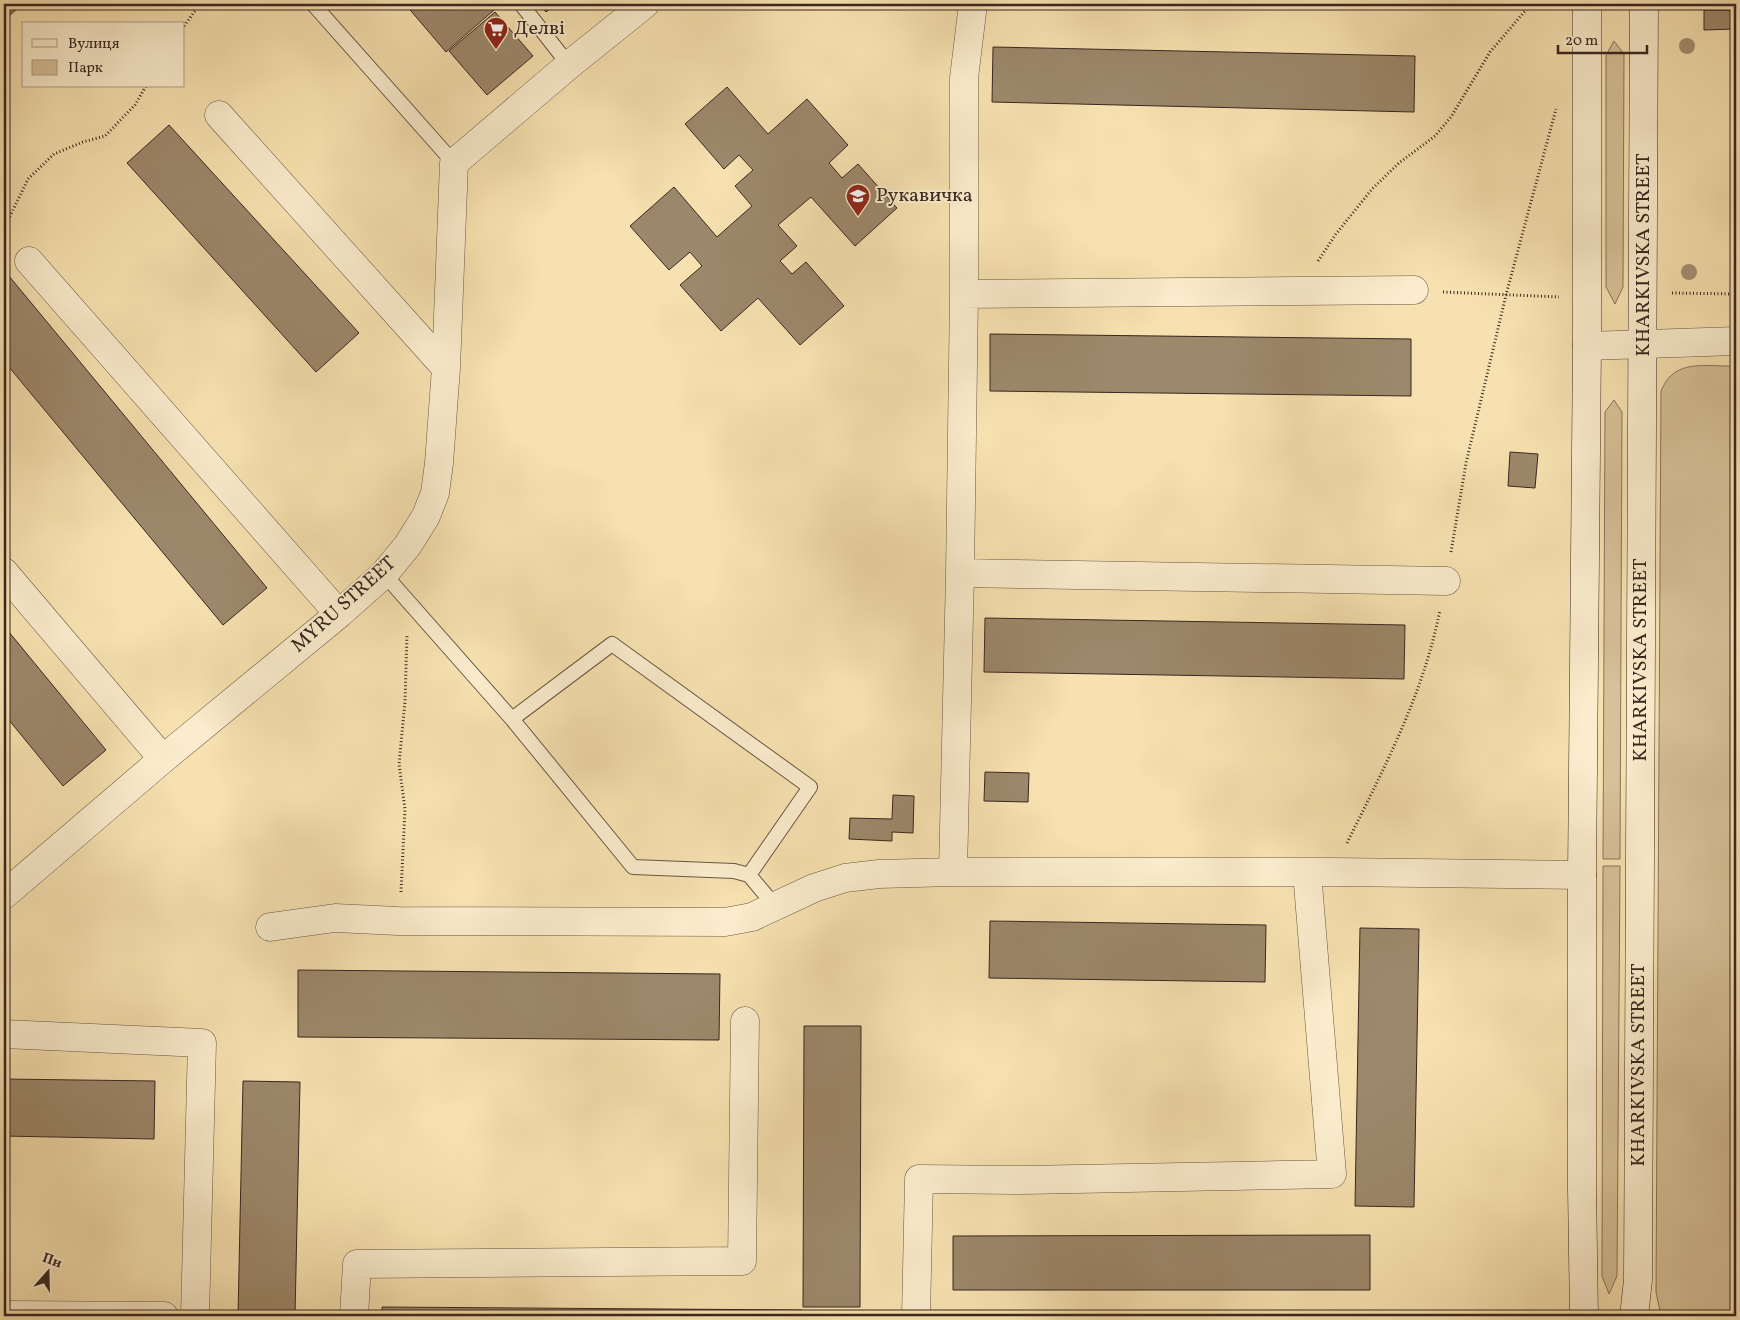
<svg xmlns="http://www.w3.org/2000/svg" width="1740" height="1320" font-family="Vollkorn,serif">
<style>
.green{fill:#d7c198;stroke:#88745c}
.building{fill:#9c886b;stroke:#392720}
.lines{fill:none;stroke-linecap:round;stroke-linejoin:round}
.lane-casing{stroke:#685644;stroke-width:16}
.street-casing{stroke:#685644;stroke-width:29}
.secondary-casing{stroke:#392720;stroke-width:29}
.path{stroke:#392720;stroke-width:3;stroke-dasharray:1 2.5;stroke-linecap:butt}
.lane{stroke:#faeccc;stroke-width:14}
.street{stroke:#faeccc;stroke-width:28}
.secondary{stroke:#faeccc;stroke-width:28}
.tree{fill:#a49071}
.labels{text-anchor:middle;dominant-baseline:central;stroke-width:4;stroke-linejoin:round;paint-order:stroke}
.poi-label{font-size:20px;fill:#392720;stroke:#faeccc;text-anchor:start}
.street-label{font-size:20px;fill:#392720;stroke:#faeccc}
</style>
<rect width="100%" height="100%" fill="#f7e1b0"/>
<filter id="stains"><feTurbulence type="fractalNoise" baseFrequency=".004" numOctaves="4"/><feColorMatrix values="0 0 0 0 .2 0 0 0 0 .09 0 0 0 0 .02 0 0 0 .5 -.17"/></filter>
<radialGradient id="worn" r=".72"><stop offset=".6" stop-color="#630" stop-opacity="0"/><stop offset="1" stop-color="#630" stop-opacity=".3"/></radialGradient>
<path class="green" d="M1614,41L1624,54L1623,287L1615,304L1606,287V55Z
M1736,366V1316H1661L1656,1292L1661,391C1664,385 1667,378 1673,374C1688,361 1718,367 1736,366Z
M1614,400L1622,412L1620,859H1603L1605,412Z
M1603,866H1620L1617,1276L1609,1294L1602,1276Z"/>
<path class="building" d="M4,4H23L4,20Z
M405,4H489L494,10L446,52Z
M539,4H556L546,12Z
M1704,10H1736V29L1704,30Z
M495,12L533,56L487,95L449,51Z
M993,47L1415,56L1414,112L992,102Z
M727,87L768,134L807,99L848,145L829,163L842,178L858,164L897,208L855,246L811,197L778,225L797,246L780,261L792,274L806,262L844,306L800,345L758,298L721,331L680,285L702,266L690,252L669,270L630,226L674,187L717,237L752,206L735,186L753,170L739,155L724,169L685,124Z
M169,125L359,333L316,372L127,163Z
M4,270L267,588L223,625L4,361Z
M990,334L1411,339V396L990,391Z
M1510,452L1538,454L1535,488L1508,486Z
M985,618L1405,625L1404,679L984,672Z
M4,626L106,750L63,786L4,714Z
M985,772L1029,773L1028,802L984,801Z
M893,795L914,796L913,833L892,832V841L849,839L850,818L892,819Z
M990,921L1266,925L1265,982L989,978Z
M1360,928L1419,929L1414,1207L1355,1206Z
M298,970L720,974L719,1040L298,1037Z
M804,1026H861L860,1307H803Z
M4,1079L155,1081L154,1139L4,1136Z
M243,1081L300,1082L295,1316H238Z
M1370,1235V1290H953V1236Z
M382,1307L802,1310V1316H382Z
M816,1313H875V1316H816Z"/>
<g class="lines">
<defs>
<path id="lane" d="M313,4L454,163
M521,4L569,65
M384,574L512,719L633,867L734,871L749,875L775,906
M512,719L612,644L810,787L749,875"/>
<path id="street" d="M219,115L446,368
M29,261L339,614
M964,294L1414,290
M1587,346L1736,341
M4,572L163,759
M960,573L1446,581
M953,872L960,573L964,294V78L973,4
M4,895L163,759L339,614L384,574L408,545L426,516L435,493L439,463L446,368L454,163L569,65L645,4
M270,927L335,918L398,921L725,922L752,917L814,888L845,878L879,874L953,872H1333L1582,875
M4,1034L202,1043L195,1316
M4,1315L164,1316
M354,1316L357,1264L742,1261L745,1021
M916,1316L919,1179L1024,1180L1332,1174L1307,872"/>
<path id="secondary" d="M1584,1316L1582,1188V875L1587,346V4
M1634,1316L1638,1280L1644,4"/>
</defs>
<use href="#lane" class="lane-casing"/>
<use href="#street" class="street-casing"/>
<use href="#secondary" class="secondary-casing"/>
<path class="path" d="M184,26L200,4
M4,221L10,216L28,179L54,154L83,142L105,136L135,105L146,86
M1318,261L1336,234L1372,189L1399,163L1435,136L1451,117L1490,52L1531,4
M1443,292L1559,297
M1672,293L1736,294
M1451,552L1466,463L1506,295L1556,109
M1347,843C1385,766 1423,695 1440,610
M401,892L405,809L399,764L405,702L407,634
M1736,1113L1733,1225H1736"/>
<use href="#lane" class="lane"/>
<use href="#street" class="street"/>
<use href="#secondary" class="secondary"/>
</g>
<g class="tree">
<circle cx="1687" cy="46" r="8"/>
<circle cx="1689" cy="272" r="8"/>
</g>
<defs>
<symbol id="supermarket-pin" viewBox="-11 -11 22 30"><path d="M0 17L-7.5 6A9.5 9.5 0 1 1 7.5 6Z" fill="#8f2418" stroke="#faeccc"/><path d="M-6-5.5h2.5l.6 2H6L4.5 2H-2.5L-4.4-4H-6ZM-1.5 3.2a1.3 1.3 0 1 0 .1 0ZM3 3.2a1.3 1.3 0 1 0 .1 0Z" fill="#fff"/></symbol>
<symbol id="school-pin" viewBox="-11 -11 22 30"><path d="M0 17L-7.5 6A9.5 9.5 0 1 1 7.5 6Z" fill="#8f2418" stroke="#faeccc"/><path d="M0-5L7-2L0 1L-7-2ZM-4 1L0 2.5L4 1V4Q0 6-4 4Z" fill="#fff"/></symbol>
</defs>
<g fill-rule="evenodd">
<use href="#supermarket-pin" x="482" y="15" width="28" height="38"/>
<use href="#school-pin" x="844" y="182" width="28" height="38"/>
</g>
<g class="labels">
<g class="poi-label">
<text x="514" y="29">Делві</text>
<text x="876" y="196">Рукавичка</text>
</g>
<g class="street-label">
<text transform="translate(1644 255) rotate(-90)">KHARKIVSKA STREET</text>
<text transform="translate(344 605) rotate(-42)">MYRU STREET</text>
<text transform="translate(1641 660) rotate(-90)">KHARKIVSKA STREET</text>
<text transform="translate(1639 1065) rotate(-90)">KHARKIVSKA STREET</text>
</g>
</g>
<rect width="1740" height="1320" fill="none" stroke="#f7e1b0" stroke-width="20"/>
<rect x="5" y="5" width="1730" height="1310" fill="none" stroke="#392720" stroke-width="2.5"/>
<rect x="10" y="10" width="1720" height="1300" fill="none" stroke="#392720"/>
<rect x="22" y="22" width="162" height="65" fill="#faeccc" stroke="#ad9d87"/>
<rect x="32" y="39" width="25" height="8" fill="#faeccc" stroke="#ad9d87"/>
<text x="68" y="48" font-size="15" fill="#392720">Вулиця</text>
<rect x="32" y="60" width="25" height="15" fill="#d7c198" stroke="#ad9d87"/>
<text x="68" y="72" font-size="15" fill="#392720">Парк</text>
<g transform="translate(48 1272) rotate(20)" stroke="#faeccc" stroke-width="4" paint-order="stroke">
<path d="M0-4L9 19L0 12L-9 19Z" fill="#392720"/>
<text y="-8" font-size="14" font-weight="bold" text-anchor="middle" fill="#392720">Пн</text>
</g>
<path d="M1558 45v8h89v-8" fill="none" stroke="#392720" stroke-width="2.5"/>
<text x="1565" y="45" font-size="15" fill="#392720" stroke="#faeccc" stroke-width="4" paint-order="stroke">20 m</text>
<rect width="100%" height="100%" filter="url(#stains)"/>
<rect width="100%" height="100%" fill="url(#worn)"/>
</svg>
